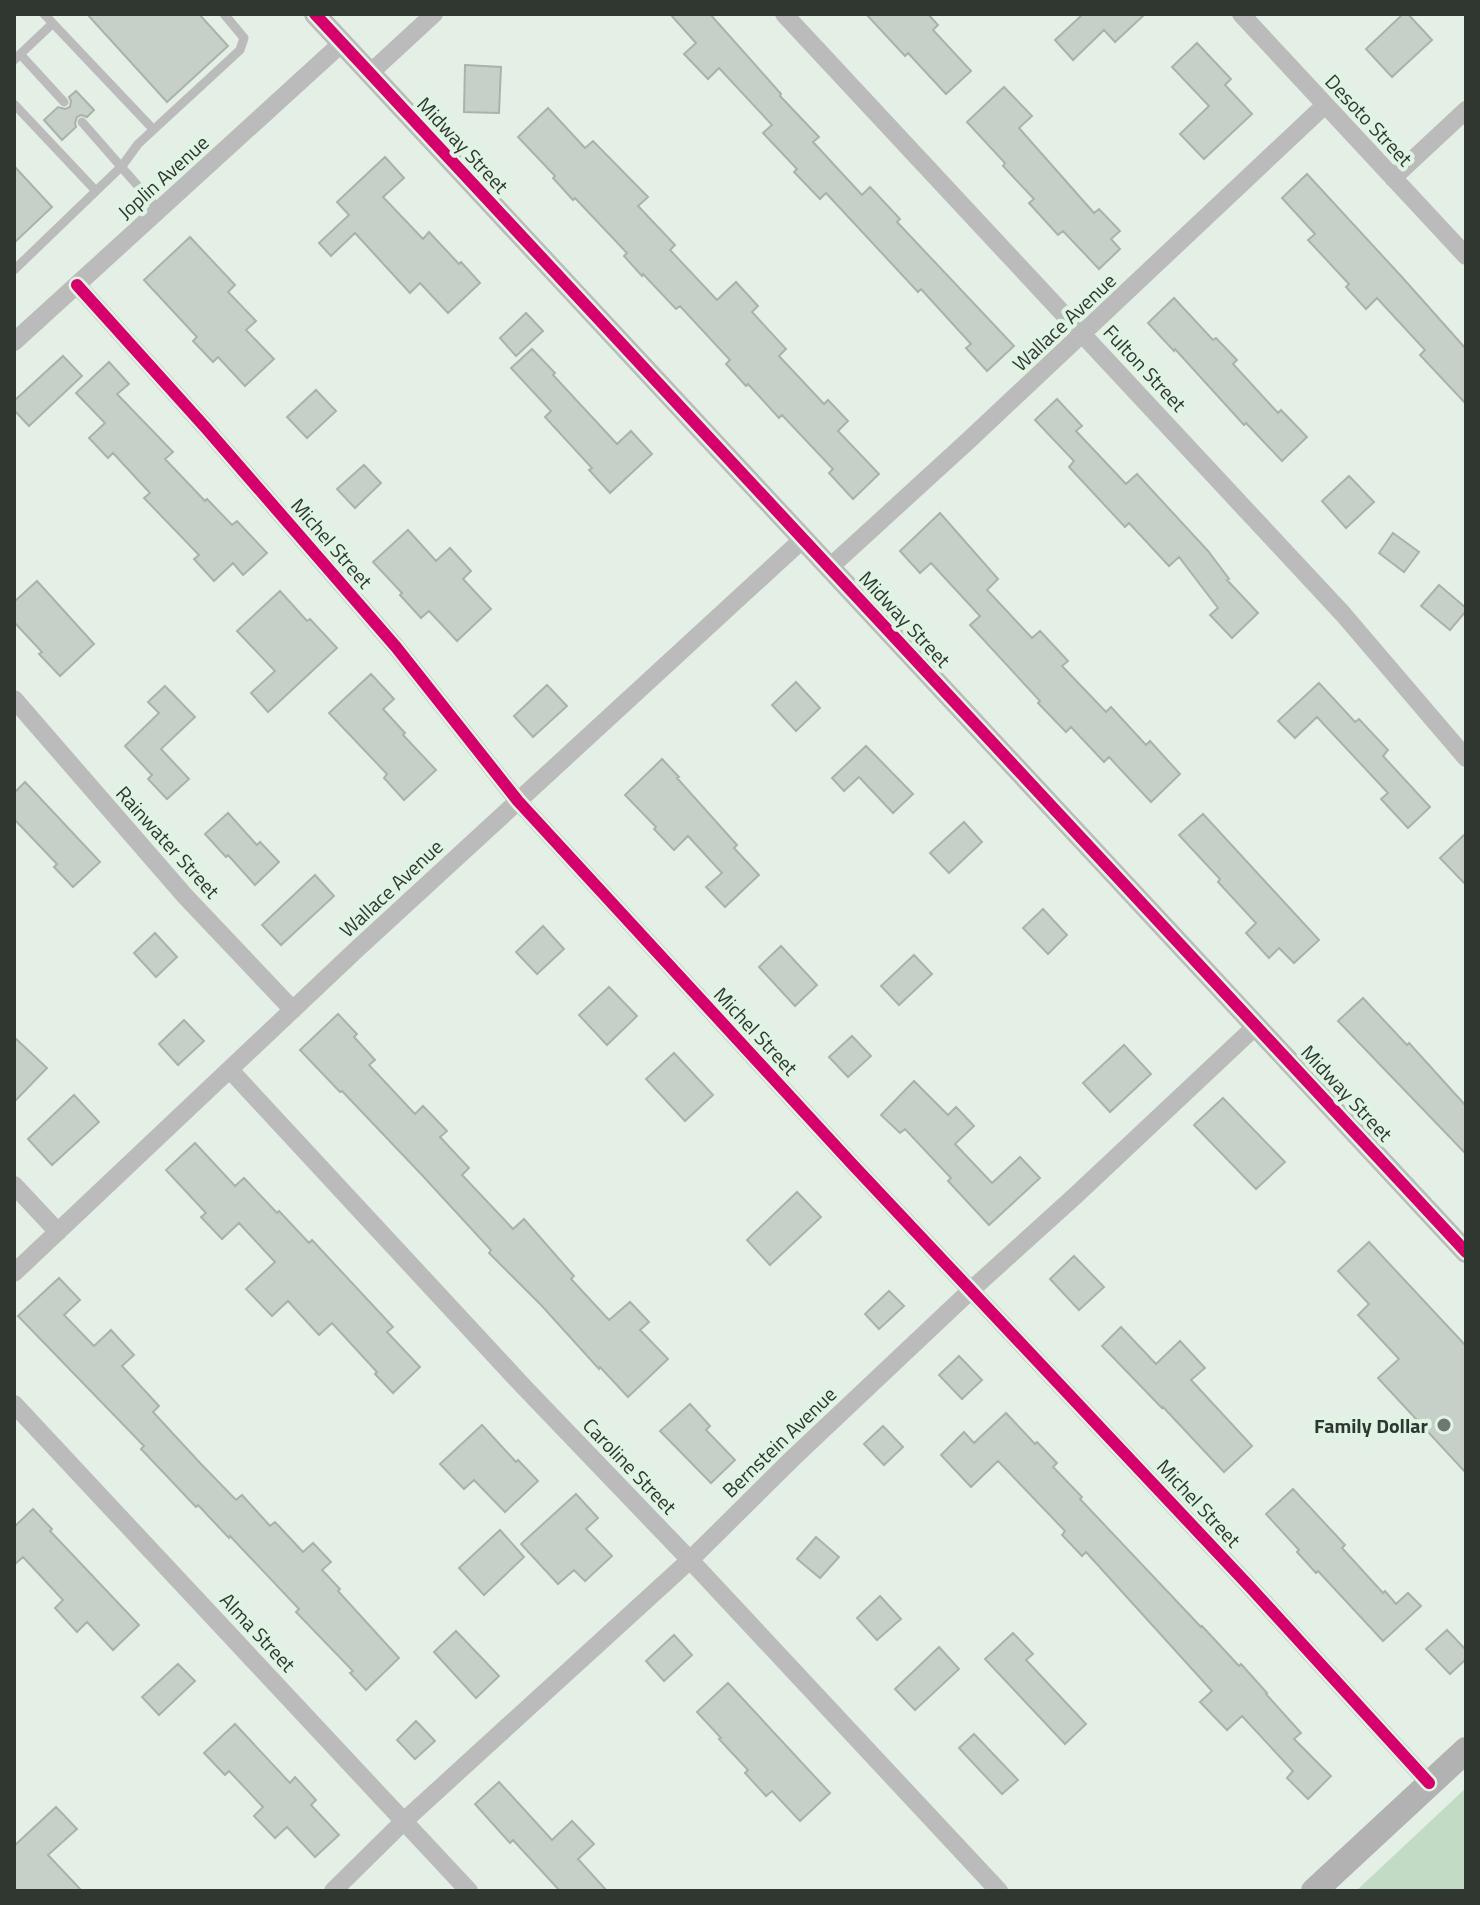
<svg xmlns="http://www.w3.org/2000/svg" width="1480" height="1905" font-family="'Titillium Web',sans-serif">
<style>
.green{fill:#c2dbc5}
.building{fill:#c7d0c8;stroke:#a9b2ab;stroke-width:2}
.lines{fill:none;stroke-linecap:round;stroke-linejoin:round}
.service{stroke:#bcbbbc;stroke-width:9}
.minor{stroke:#bcbbbc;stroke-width:18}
.tertiary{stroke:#bcbbbc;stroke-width:22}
.secondary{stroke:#b3b2b2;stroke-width:26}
.cycleway-casing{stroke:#dff4e2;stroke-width:17}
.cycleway{stroke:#d6006c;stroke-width:12}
.poi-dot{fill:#6e7770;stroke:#dff4e2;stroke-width:3}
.labels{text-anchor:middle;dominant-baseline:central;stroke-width:8;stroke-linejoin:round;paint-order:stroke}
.street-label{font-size:20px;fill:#2f3730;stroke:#dff4e2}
.poi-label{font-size:20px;font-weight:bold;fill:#2f3730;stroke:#dff4e2;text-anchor:end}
</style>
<rect width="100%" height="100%" fill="#e4efe6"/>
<path class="green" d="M1466,1788V1891H1356Z"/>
<path class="building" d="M87,14H199L228,46L167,102Z
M670,14H710L781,94L780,96L819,137L813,142L862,195L870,187L900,219L897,222L1014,346L987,371L966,348L971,344L921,289L918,292L826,193L820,199L794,172L797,169L763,133L772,125L719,68L708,79L684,54L696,43Z
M866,14H928L938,25L933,30L971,71L946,94L908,53L905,56Z
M1083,14H1145L1115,42L1104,30L1073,60L1055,40Z
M1403,14H1408L1432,40L1392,77L1366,49Z
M1197,43L1231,79L1225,85L1252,114L1204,159L1180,134L1209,106L1172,67Z
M465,65L501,67L499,113L464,112Z
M1004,87L1032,116L1019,128L1094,213L1099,209L1120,231L1111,239L1120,249L1099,269L1063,231L1058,235L1029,203L1034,199L1003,166L1005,163L967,122Z
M76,91L94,110L87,117L81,115L77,117L75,123L76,127L62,140L44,120L58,107L65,109L70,107L71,101L69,97Z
M548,108L585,148L593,141L648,197L638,206L675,245L670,250L717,300L736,282L758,306L752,312L786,349L779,356L824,404L828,400L848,421L838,431L879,474L853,499L829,473L833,469L782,415L779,418L748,384L746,386L726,364L730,360L680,306L676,309L643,274L642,276L624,256L627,253L575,198L573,200L553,178L555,176L518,137Z
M385,157L404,178L383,197L423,239L429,232L459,264L461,262L480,283L448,313L420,283L410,293L355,233L331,256L319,243L349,215L337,202Z
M14,166L52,207L14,243Z
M1307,174L1401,276L1466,349V404L1420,355L1425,350L1377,298L1366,309L1346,287L1349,284L1308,240L1315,234L1282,198Z
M190,237L235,285L228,292L256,321L246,330L274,359L245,386L218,357L213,362L193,341L197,337L144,280Z
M1174,298L1213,340L1216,338L1237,360L1233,364L1278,413L1281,410L1307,437L1282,461L1246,423L1244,425L1175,349L1174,351L1148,323Z
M526,313L543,331L516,356L500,338Z
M532,349L555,373L553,375L617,444L631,431L652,454L610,493L589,470L592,468L545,417L551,411L511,368Z
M63,356L82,376L29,426L14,410V401Z
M109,362L129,384L117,394L173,452L165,459L205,501L207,499L232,525L237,521L267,553L243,575L233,563L214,581L194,559L199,555L144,498L150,493L113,453L108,458L89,438L105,423L76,393Z
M316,390L336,411L307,438L287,417Z
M1057,399L1082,426L1076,431L1126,484L1137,474L1208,551L1229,579L1227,580L1258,613L1232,638L1210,615L1218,608L1179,557L1169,566L1129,523L1125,527L1069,467L1074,461L1035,420Z
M364,465L381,483L355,508L337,489Z
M1349,476L1374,502L1346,528L1322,501Z
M940,513L998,579L987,590L1032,638L1040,631L1068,661L1062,666L1106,712L1111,707L1146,745L1150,741L1180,774L1151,802L1109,757L1104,762L1071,727L1066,732L1038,703L1040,701L970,625L980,616L931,563L920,573L900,551Z
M408,530L436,561L450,548L471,571L463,579L491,609L457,641L429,611L421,618L400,595L402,593L373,562Z
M1393,533L1419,552L1404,572L1379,553Z
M37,581L94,644L60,676L39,654L42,652L14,622V602Z
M1439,585L1466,608V611L1450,630L1421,606Z
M280,591L307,621L310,619L337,648L268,712L251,693L275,671L237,631Z
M371,674L394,699L383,709L405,733L403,735L436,770L404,800L384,778L387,774L329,713Z
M796,682L820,708L796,731L772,705Z
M1319,683L1355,722L1359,719L1388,750L1383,756L1430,807L1408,828L1381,799L1388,793L1317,717L1295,738L1278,721Z
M547,685L567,706L533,737L514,716Z
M165,686L195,717L161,749L189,779L167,799L148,779L152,775L125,746L159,713L148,702Z
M866,746L913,794L893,813L859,777L844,791L832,778Z
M662,759L679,777L677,778L737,845L734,848L759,875L725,907L706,887L722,873L688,836L674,850L654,829L656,827L625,795Z
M25,782L100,862L73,887L54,867L57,864L14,819V793Z
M228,813L257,845L260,842L279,862L255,885L228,855L226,857L205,834Z
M1203,814L1319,940L1294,963L1279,948L1269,958L1246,933L1256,923L1218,882L1220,879L1179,835Z
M964,822L982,842L949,873L930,853Z
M1466,833V885L1440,858Z
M315,875L334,896L281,945L262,925Z
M1043,909L1067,935L1048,954L1023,928Z
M543,926L564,949L537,974L516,952Z
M155,933L177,957L156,977L134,953Z
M781,946L817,985L795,1006L759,967Z
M914,955L932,974L899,1005L881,986Z
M609,987L637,1016L607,1045L579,1015Z
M1363,998L1407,1045L1409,1043L1466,1106V1154L1338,1021Z
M338,1014L357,1034L354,1037L375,1060L369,1065L415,1114L423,1106L447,1131L440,1137L469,1168L462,1175L513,1229L524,1219L574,1276L571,1279L609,1320L630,1302L649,1322L640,1330L668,1359L628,1397L600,1367L599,1369L542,1306L489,1253L491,1250L421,1174L342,1091L340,1092L300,1050Z
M184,1020L204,1041L178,1065L159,1044Z
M852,1036L871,1056L848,1077L829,1057Z
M14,1037L47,1068L14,1102Z
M1124,1045L1151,1074L1110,1112L1083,1083Z
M674,1053L713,1095L685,1121L646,1079Z
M914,1081L948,1115L956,1107L974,1126L955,1144L992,1183L1020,1157L1040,1178L989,1225L948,1181L951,1178L905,1129L900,1133L881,1115Z
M74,1095L99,1122L52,1165L28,1139Z
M1223,1098L1285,1162L1256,1189L1194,1125Z
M195,1143L235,1186L244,1178L277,1213L279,1211L309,1243L312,1240L393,1327L387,1332L420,1367L393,1393L375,1374L377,1372L332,1323L319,1335L288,1301L272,1316L246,1289L275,1262L239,1223L222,1239L201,1217L206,1213L166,1170Z
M797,1192L821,1217L770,1265L747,1240Z
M1369,1242L1466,1346V1473L1378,1378L1399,1359L1358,1315L1369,1304L1338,1271Z
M1074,1256L1104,1287L1079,1310L1050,1279Z
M59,1278L80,1300L64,1315L94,1346L111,1330L134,1355L122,1366L159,1406L153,1412L201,1464L236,1500L242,1495L270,1526L275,1522L303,1552L313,1543L331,1562L322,1570L340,1589L338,1591L399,1658L366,1690L350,1673L353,1671L296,1612L299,1609L230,1536L229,1538L198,1505L196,1507L161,1470L141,1449L144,1446L18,1316Z
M889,1291L904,1306L879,1329L865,1314Z
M1121,1327L1156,1364L1180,1341L1205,1368L1191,1380L1252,1446L1224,1472L1163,1407L1162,1408L1102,1346Z
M959,1356L982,1380L962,1399L939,1375Z
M690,1404L710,1426L706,1430L735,1460L711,1483L660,1431Z
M1006,1413L1035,1444L1037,1442L1057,1463L1053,1467L1082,1497L1080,1499L1201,1627L1202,1626L1239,1666L1241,1664L1267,1693L1266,1694L1301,1733L1294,1739L1331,1776L1308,1799L1287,1778L1293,1771L1242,1716L1227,1730L1200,1702L1212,1691L1086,1552L1082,1556L1062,1535L1065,1531L998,1461L971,1487L941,1455L964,1432L974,1443Z
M482,1425L516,1462L518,1460L538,1481L505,1512L474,1480L464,1489L440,1464Z
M883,1426L903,1447L884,1465L864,1444Z
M1293,1489L1345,1545L1342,1548L1383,1593L1385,1591L1396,1604L1408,1593L1421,1606L1383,1641L1318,1571L1316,1573L1297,1552L1299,1550L1266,1514Z
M576,1494L598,1518L586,1529L612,1556L585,1581L574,1570L558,1584L521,1544Z
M33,1509L52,1529L50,1531L139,1625L113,1650L87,1622L77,1632L55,1608L63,1600L23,1557L14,1565V1527Z
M500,1530L524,1557L484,1595L459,1568Z
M816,1537L839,1557L820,1578L797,1559Z
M880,1596L901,1619L877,1640L857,1618Z
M1447,1630L1466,1650V1659L1450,1674L1426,1649Z
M456,1631L499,1676L476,1698L434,1652Z
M1013,1633L1033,1654L1026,1660L1086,1724L1065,1744L985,1659Z
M674,1635L692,1655L664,1681L646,1661Z
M939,1647L959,1669L915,1710L895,1689Z
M178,1664L195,1681L159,1715L142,1697Z
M728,1683L830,1793L800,1821L772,1791L766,1796L745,1773L748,1770L719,1739L721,1738L697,1712Z
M416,1721L435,1741L415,1759L397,1740Z
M235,1724L290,1783L295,1777L316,1800L311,1805L339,1835L315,1857L287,1827L275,1838L254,1816L263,1807L229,1771L225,1775L204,1753Z
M974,1734L1018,1780L1002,1794L959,1748Z
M499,1782L552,1840L572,1821L594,1844L578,1859L607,1891H560L513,1840L510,1843L475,1804Z
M56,1807L77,1829L48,1855L82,1891H14V1846Z"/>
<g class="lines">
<path class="service" d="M44,14L153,129
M20,54L64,102
M14,60L52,24
M14,104L96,191
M82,122L159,210
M14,270L122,166L138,144L240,50L244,38L224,14"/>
<path class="minor" d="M784,14L1343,614L1466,758
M1241,14L1466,256
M370,73L434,14
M1393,178L1466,110
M77,285L205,427L396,647L518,801L853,1165L1250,1587L1429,1783
M14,342L342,43
M830,567L969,440L1325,105
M14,699L185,896L293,1010
M230,1070L523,1386L690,1560L999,1891
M14,1185L58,1232
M14,1273L356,950L803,539
M14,1404L469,1891
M333,1891L404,1821L690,1560L793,1458L970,1291L1075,1196L1257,1025"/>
<path class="tertiary" d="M315,14L1466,1252"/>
<path class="secondary" d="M1314,1891L1466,1750"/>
<defs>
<path id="cycleway" d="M315,14L1466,1252
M77,285L205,427L396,647L518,801L853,1165L1250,1587L1429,1783"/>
</defs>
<use href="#cycleway" class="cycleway-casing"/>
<use href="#cycleway" class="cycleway"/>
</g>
<circle class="poi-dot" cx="1444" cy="1425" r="8"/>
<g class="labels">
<g class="street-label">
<text transform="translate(1369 120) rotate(47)">Desoto Street</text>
<text transform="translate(463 145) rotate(47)">Midway Street</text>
<text transform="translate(163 177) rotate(-42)">Joplin Avenue</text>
<text transform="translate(1064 322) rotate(-43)">Wallace Avenue</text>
<text transform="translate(1145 368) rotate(47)">Fulton Street</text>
<text transform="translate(332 543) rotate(49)">Michel Street</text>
<text transform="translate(905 619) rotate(47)">Midway Street</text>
<text transform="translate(168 842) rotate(48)">Rainwater Street</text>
<text transform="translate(391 888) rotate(-43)">Wallace Avenue</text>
<text transform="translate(756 1031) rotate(47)">Michel Street</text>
<text transform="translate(1347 1093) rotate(47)">Midway Street</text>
<text transform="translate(779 1442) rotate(-44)">Bernstein Avenue</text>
<text transform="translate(630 1466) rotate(46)">Caroline Street</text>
<text transform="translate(1199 1503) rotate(47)">Michel Street</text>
<text transform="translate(258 1632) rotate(47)">Alma Street</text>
</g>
<g class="poi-label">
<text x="1428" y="1425">Family Dollar</text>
</g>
</g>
<rect width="1480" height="1905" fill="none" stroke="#2f3730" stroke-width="32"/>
</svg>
